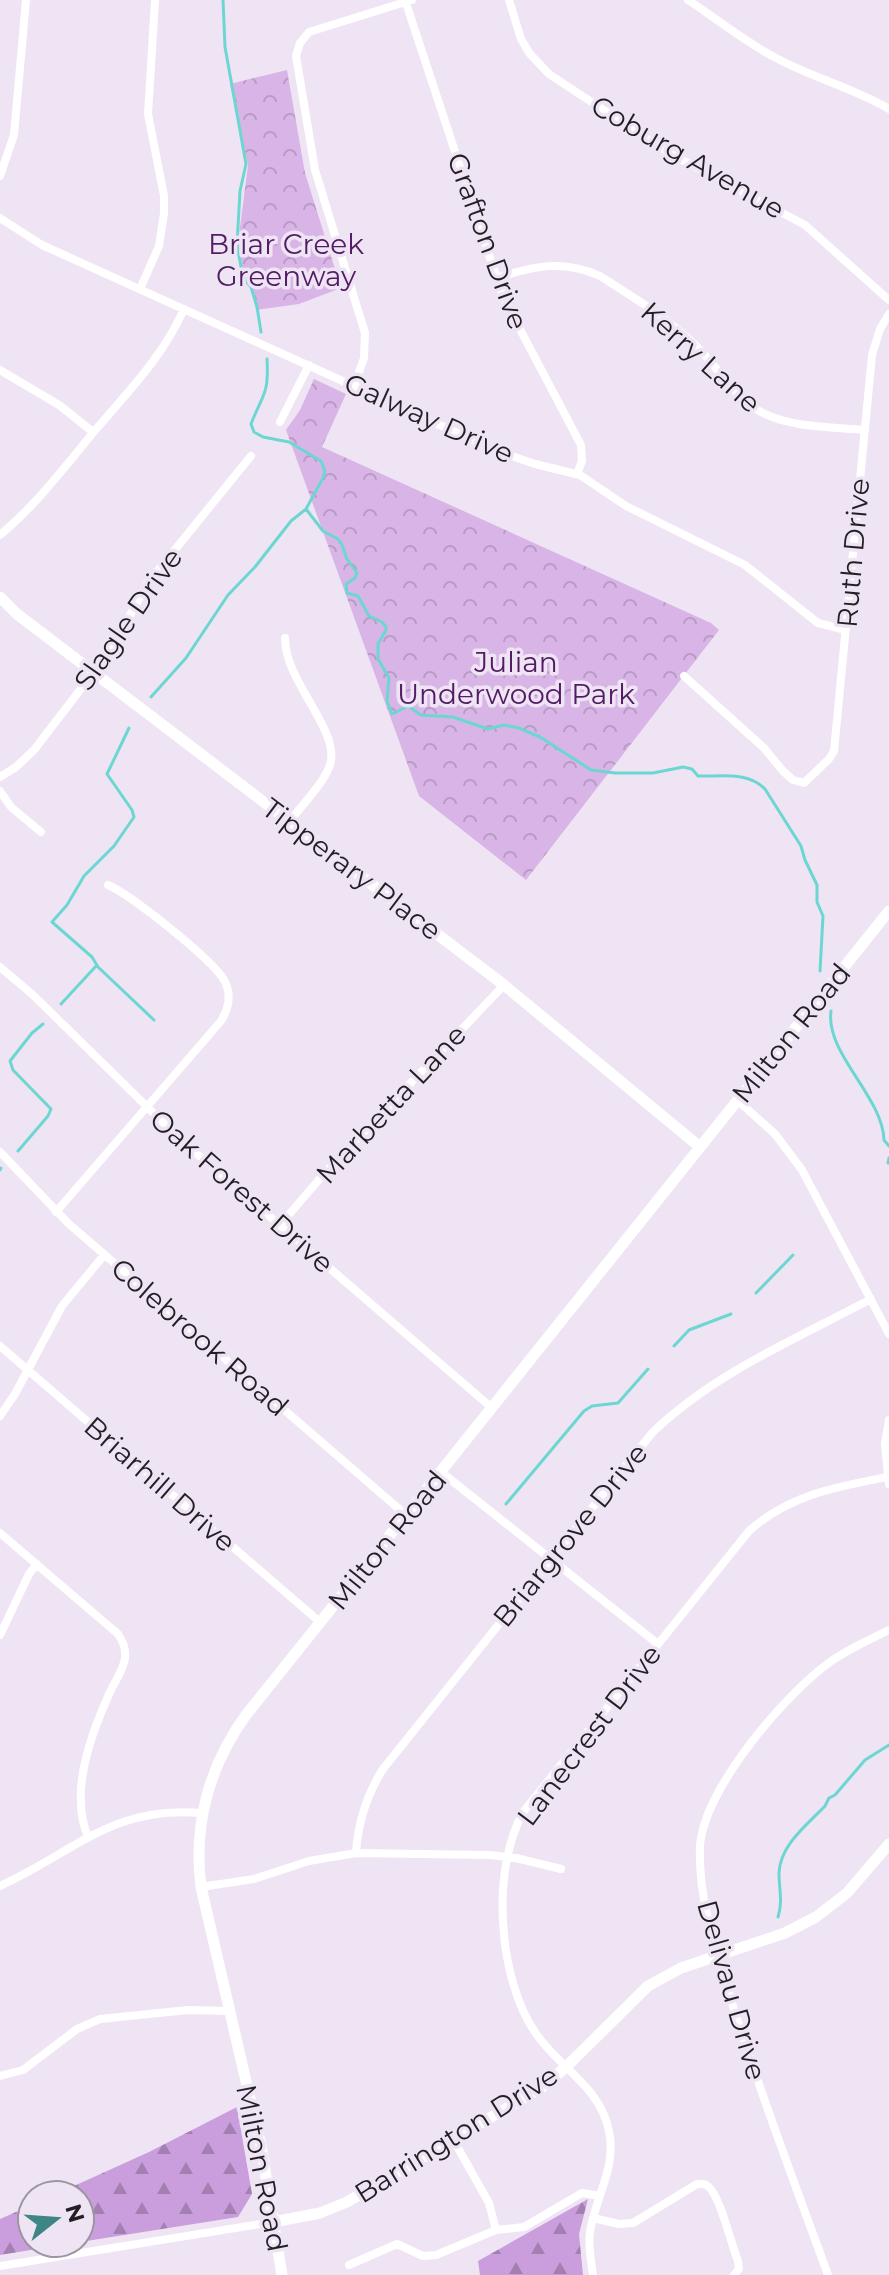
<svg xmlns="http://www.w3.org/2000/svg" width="889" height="2275" font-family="Montserrat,sans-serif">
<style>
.forest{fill:url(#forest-firs)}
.park{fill:url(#park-crowns)}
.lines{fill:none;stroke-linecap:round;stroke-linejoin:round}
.stream{stroke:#6cd7d2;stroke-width:3}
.street{stroke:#fff;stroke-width:8}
.secondary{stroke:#fff;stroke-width:11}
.labels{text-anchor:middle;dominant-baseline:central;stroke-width:7;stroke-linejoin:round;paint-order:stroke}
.street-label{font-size:28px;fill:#221f24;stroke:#efe4f3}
.park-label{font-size:28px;fill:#521c65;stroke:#efe4f3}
</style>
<defs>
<pattern id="forest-firs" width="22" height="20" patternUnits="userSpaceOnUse" patternTransform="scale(2)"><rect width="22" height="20" fill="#ca9edc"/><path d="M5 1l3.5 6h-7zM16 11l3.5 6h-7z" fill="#a480b2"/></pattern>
<pattern id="park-crowns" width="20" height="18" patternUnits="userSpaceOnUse" patternTransform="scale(2)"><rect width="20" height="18" fill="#d8b5e6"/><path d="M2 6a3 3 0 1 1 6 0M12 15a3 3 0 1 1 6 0" fill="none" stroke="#b99bc5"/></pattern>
</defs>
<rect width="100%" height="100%" fill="#efe4f3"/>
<path class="forest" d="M237,2107L252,2194L238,2217L80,2242V2195H54L149,2152Z
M588,2199L579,2234L583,2275H480L478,2261Z
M32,2205V2243H74L0,2255V2219Z"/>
<path class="park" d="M287,70L305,173L341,288L299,304L256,310L254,294L244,277L238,243L248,165L230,84Z
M314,379L346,394L322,447L711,623L719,630L526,880L419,796L286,430L300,410Z"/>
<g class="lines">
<path class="stream" d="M223,0L225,47L246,164L240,191L237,245L243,278L251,287L257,307L261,332
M306,509L323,531L338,539L342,545L347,559L357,573L355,578L346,584L347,593L358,596L369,616L382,622L386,627V630L378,644V659L389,678L387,701L392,714L408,706L421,715L453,717L488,729L504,725L519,728L540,737L591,770L615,773H653L683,767L692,769L698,776C721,777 747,771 765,789L801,846L805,860L817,885V902L823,916L820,971
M151,697L186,658L228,595L255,567L291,521L306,509L323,478L325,471L321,461L289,442L263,437L254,432L251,424C263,393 269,395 267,359
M129,728L107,774L132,810L134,817L114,846L84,876L67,905L52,922L92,957L98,967L154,1020
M61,1004L97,965
M831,1011C825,1053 883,1097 884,1140L889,1146
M18,1151L48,1116L51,1109L13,1070L10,1061L32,1033L43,1024
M888,1163L889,1158
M0,1170L1,1168
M756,1293L793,1255
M674,1346L689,1330L731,1314
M506,1504L584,1411L592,1406L618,1403L648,1369
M778,1917C783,1901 779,1889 779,1873C780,1845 807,1825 825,1806L829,1798L835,1795L865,1760L889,1745"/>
<path class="street" d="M405,0L503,297L581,445L582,461L577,474
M509,0L521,39L530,54L549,74L669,153L805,225L889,300
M688,0C717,19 745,42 776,58C813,78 854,88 889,109
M0,176L14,135L26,0
M0,218L42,245L497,451L535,464L580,475L626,506L745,565L818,623L846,630
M497,278C533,266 564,259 600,276C633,297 666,317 694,344C719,366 732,398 763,413C794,428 831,427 865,430
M140,289L159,246L164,213V196L148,114L155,0
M0,370L59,405L93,432
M354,386L364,358L365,333L315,170L296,56L300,43L309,32L412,0
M280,422L309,365
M0,535C36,505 63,469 92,434C126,394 163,357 184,309
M285,638C284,681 341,730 330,765C324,783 301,806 290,821
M684,676L764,748L783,771L793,780L804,783L829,759L834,751L872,355L880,329L889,314
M0,777L16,767L34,750L113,647L147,584L251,456
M0,791L11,807L41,832
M0,967L32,994L182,1141L492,1408
M737,1100L775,1134L802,1170L889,1334
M0,1152L69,1224L406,1515
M56,1212L221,1021C229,1008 232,994 224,980C212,959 131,895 108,885
M280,1225L323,1175L504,985
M0,1346L321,1623
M0,1416L15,1394L62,1306L104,1255
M889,1420L885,1444L889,1484
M441,1472L658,1644
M0,1533L118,1634C123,1641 126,1649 125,1658C124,1669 115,1681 110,1692C91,1734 69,1792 88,1837
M0,1635L29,1574L37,1564
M356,1853C358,1822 366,1796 383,1769L652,1433C714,1373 796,1339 871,1299
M0,1886C75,1852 112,1805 202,1813
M201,1887L254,1879L309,1861L356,1853L489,1855L516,1858L561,1869
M0,2076L23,2070L77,2029L100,2019L188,2010L230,2011
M454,2141L489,2203L496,2230
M593,2218L619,2224L633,2223L697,2184C703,2184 704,2183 709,2187C721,2199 731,2244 738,2261L739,2269L734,2275
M349,2265L397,2244L423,2256L436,2255L496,2230L524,2227L582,2193L600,2196
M0,2266L273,2222
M593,2275C591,2261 588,2247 590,2232C595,2198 617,2167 609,2131C600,2087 561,2069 537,2035C498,1981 490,1869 524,1811L749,1531C789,1495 835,1487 887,1477
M828,2275C795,2184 760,2093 731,2000C716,1950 698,1900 700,1846C704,1789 785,1694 830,1662C848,1649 869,1640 889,1630"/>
<path class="secondary" d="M0,597L17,614L504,985L700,1147
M273,2222L320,2213L347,2202L541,2088L567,2066L648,1986L681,1968L785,1933L816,1917L847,1893L889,1844
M282,2275L261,2146L201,1887C193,1825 209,1766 246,1715L889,911"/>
</g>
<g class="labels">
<g class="street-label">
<text transform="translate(688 157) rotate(30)">Coburg Avenue</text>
<text transform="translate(488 241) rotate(70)">Grafton Drive</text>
<text transform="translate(701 357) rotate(42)">Kerry Lane</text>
<text transform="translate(429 418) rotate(24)">Galway Drive</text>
<text transform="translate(853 553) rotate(-85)">Ruth Drive</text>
<text transform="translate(128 619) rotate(-55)">Slagle Drive</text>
<text transform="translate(352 869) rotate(37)">Tipperary Place</text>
<text transform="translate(791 1033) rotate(-51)">Milton Road</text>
<text transform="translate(391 1104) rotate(-47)">Marbetta Lane</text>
<text transform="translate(242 1191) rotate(41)">Oak Forest Drive</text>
<text transform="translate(200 1337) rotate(41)">Colebrook Road</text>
<text transform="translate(160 1484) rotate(41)">Briarhill Drive</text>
<text transform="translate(570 1535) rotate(-51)">Briargrove Drive</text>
<text transform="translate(387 1540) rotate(-51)">Milton Road</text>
<text transform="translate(589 1735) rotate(-53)">Lanecrest Drive</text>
<text transform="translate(732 1990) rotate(74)">Delivau Drive</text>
<text transform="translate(456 2134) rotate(-32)">Barrington Drive</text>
<text transform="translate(262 2168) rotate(79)">Milton Road</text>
</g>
<g class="park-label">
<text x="286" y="244">Briar Creek<tspan x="286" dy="32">Greenway</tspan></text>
<text x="516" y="662">Julian<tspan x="516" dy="32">Underwood Park</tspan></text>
</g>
</g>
<g transform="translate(56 2219) rotate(73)"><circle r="38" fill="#efe4f3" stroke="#9d95a0" stroke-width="2"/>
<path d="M0-6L14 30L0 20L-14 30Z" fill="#3e8683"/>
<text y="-12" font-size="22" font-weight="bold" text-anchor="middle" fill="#221f24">N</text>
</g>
</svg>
